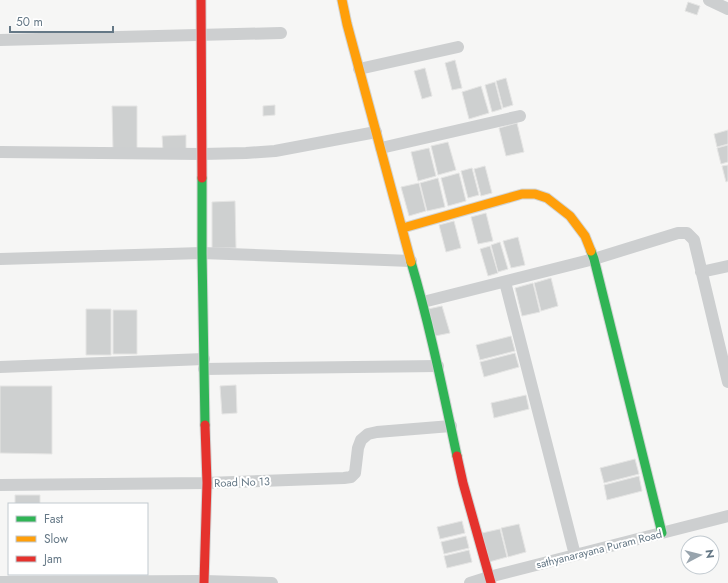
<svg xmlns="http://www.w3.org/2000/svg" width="728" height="583" font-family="Jost,sans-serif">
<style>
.building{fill:#ced0d0;stroke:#e5e5e4}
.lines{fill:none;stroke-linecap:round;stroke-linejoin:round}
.fast-casing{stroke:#d2d4d4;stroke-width:11}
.slow-casing{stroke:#d2d4d4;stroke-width:11}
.jam-casing{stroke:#d2d4d4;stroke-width:11}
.street{stroke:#cdcfd0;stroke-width:12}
.fast{stroke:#30b455;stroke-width:9}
.slow{stroke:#ff9f0a;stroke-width:9}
.jam{stroke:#e5322d;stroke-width:9}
.labels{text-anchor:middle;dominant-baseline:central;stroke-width:4;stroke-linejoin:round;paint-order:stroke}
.street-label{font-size:11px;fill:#657886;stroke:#fff}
</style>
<rect width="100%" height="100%" fill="#f6f6f5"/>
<path class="building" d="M688,2L700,6L697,15L685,11Z
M455,60L462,88L452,90L445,63Z
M425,68L432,96L422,99L414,71Z
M506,78L513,105L503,108L496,81Z
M495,82L502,109L492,112L485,85Z
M481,86L489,113L469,119L462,92Z
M275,105V115L263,116V106Z
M112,106H137V150H113Z
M517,123L524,152L506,156L499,128Z
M728,130V144L717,147L714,134Z
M186,135V149L163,150L162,136Z
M448,142L456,170L438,175L431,146Z
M728,145V162L721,164L717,148Z
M429,148L436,176L418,181L411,152Z
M728,165V181L726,182L722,166Z
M485,166L492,193L481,196L474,169Z
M472,168L479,195L468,198L461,171Z
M459,173L466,201L448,206L441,178Z
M438,178L445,207L427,211L420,183Z
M419,183L426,211L409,216L401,187Z
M235,201L236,248H212V202Z
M486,213L493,241L478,244L471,217Z
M454,221L461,248L446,252L439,225Z
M518,237L525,265L511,268L503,241Z
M500,242L508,269L498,272L491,245Z
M490,246L498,273L488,276L480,249Z
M551,278L558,306L541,311L534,283Z
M533,283L540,312L522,316L515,288Z
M442,306L450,333L435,336L428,309Z
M86,309H111V355H86Z
M113,310H137V354H113Z
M511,336L515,351L480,360L476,345Z
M515,353L519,367L484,377L480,362Z
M236,385L237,413L222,414L220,386Z
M0,386H52V454L0,453Z
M526,395L529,409L494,418L491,403Z
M635,459L639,474L604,483L600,468Z
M639,476L642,491L607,500L604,485Z
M15,495H40V504H15Z
M462,521L465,533L440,539L437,527Z
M519,524L526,552L508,557L501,528Z
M500,529L507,557L489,562L482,533Z
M466,536L469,548L444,554L441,542Z
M469,550L472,562L447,568L444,556Z"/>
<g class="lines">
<defs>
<path id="fast" d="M202,178V253L205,425
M591,251L594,259L662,533
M411,262C430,326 443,391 457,456"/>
<path id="slow" d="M342,0L347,24L411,262
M403,228L522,194H535L547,198L570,216L585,236L591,251"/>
<path id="jam" d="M201,0L202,178
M457,456L463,483L491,583
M204,583L207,483L205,425"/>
</defs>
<use href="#fast" class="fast-casing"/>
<use href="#slow" class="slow-casing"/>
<use href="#jam" class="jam-casing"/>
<path class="street" d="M709,0L728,9
M0,40L281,33
M359,69L458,47
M381,148L520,116
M0,152L202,154L246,153L275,151L376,132
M0,259L202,253L411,261
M701,272L728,266
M505,282L575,555
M423,302L594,259L678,233H687L694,240L728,382
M0,367L204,359
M204,369L438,366
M0,485L207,483L344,478L351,477L355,473L358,448L361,440L368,434L377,432L451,426
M0,582L204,581L272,583
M470,583L489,577L728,516"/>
<use href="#fast" class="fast"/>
<use href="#slow" class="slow"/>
<use href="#jam" class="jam"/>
</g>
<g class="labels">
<g class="street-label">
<text transform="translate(242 482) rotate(-2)">Road No 13</text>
<text transform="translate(599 549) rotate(-14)">sathyanarayana Puram Road</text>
</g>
</g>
<rect x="8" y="503" width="140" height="72" fill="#ffffff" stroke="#c1c9cf"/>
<rect x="16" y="516" width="20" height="6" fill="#30b455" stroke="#c1c9cf"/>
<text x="44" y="523" font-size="12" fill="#657886">Fast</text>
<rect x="16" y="536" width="20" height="6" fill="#ff9f0a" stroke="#c1c9cf"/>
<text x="44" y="543" font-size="12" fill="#657886">Slow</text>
<rect x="16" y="556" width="20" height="6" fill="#e5322d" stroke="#c1c9cf"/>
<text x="44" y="563" font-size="12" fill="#657886">Jam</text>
<g transform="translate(700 555) rotate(83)"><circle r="19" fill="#ffffff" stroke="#c1c9cf"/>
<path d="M0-3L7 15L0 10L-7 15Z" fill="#98a4ad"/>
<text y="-6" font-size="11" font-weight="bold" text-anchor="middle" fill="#657886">N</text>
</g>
<path d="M10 26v6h103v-6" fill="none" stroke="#657886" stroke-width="2"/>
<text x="16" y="26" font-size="12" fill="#657886" stroke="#ffffff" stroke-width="3" paint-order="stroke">50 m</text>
</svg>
